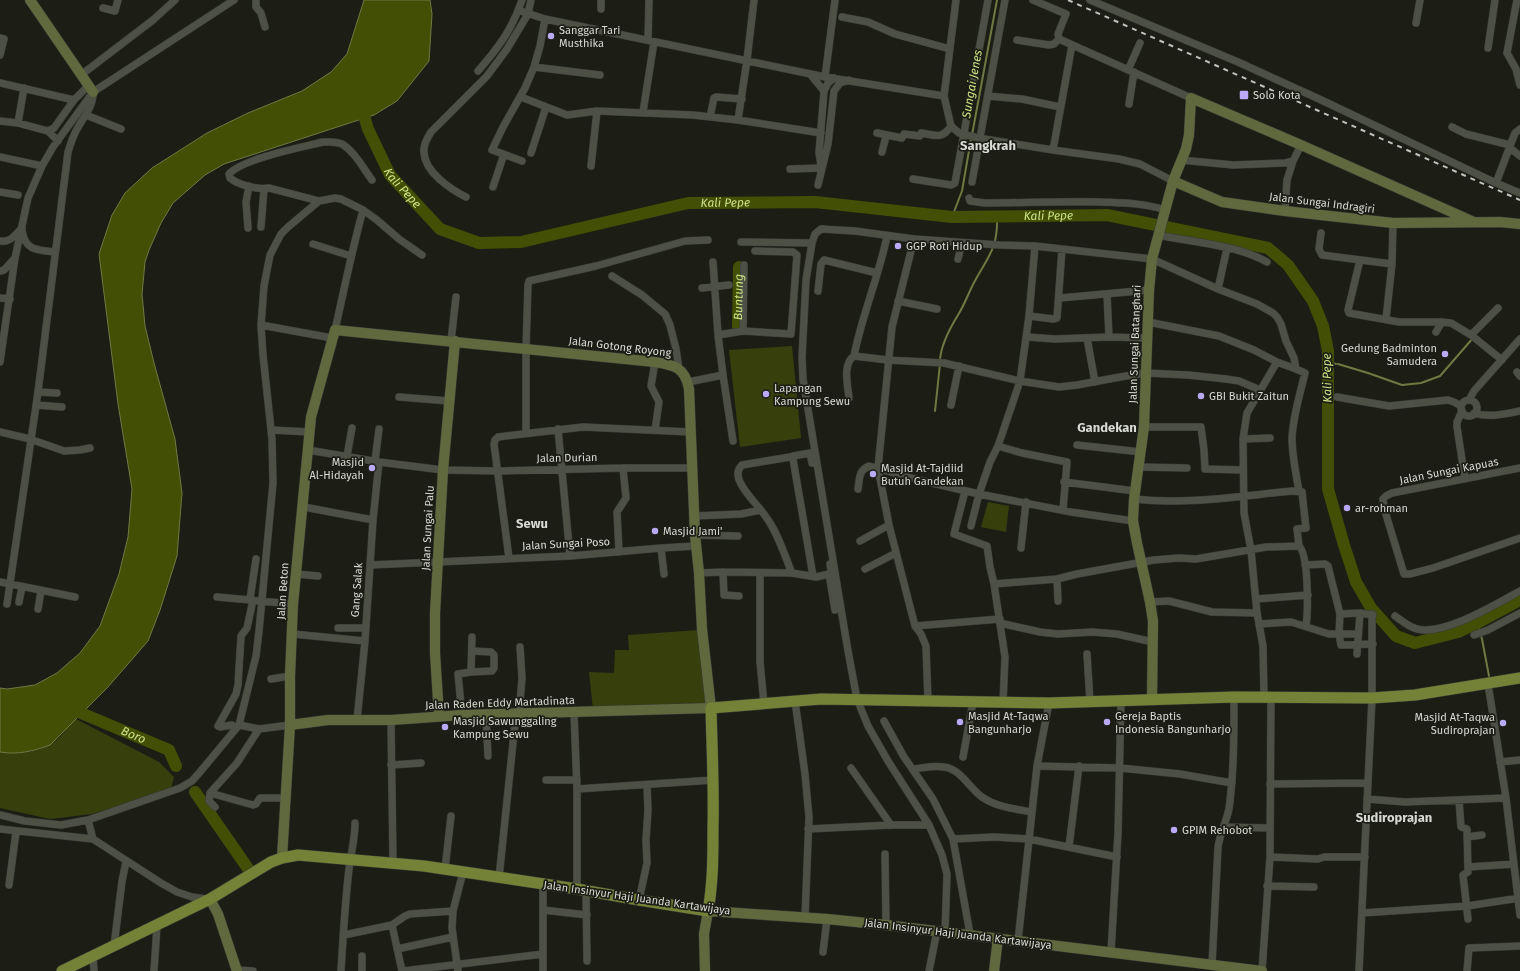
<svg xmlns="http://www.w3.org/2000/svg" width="1520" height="971" font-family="'Fira Sans',sans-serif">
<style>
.green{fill:#37400d}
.water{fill:#424f05;stroke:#6f7943}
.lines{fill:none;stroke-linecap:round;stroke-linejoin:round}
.stream{stroke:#6f7943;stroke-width:2}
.river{stroke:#424f05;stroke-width:12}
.street-casing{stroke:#383a35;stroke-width:8}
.secondary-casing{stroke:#383a35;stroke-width:11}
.primary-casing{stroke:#383a35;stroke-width:12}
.street{stroke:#4d5045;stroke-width:7}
.secondary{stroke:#60693e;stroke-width:10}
.primary{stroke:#738237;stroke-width:11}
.rail{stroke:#c1c3bd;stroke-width:2;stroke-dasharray:5 5;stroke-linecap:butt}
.poi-dot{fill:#baaaf6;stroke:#1c1e15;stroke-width:1.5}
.labels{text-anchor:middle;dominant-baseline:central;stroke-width:3.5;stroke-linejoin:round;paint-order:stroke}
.poi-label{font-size:11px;fill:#d8dad4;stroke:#1c1e15;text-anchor:start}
.street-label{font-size:11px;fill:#d8dad4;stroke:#1c1e15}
.water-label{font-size:12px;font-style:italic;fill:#cde385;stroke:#1c1e15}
.quarter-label{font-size:13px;font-weight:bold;fill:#d8dad4;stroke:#1c1e15}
</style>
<rect width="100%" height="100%" fill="#1c1e15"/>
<path class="green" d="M792,346L801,438L740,447L729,350Z
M988,502L1009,506L1006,532L981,527Z
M699,630L708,703L593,709L589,672L614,673L615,650H629L628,635Z
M76,719L159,762L174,777L171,789L92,814L50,819L0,808V752C16,754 35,753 49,745C58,741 68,726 76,719Z"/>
<path class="water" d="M364,0H430L432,14L429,61L397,101L374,115L224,164L205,175L173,203L161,223L149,250L145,262L142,294L145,326L154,363L175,439L182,493L177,556L160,610L148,641L107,688L50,745C34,751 18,755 0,752V688L7,689L35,685L57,673L80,653L100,626L119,574L128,537L132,489L118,404L99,254L112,215L125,193L152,168L207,133L248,113L302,91L331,72L347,54Z"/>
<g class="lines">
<path class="stream" d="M972,135L997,0
M952,217L962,191L971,139
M1328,351L1329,362L1336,364
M940,360C941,344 950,328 958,315C965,304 969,291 976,279C990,254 998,247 997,216
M1338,364L1368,373L1402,385L1421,383L1440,376L1473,338
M935,411L940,364
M1477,623L1482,639L1489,676"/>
<g class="river">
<path id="s1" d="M360,102L368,129L390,175L440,229L479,243L521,242L688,203L815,202L952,217L1107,215L1268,248L1288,265L1313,301L1323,326L1328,351V489L1344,545L1356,582L1371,608L1396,636L1415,643L1458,632L1479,622L1520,600"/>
<path id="s2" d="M738,327L739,267"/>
<path id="s3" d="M81,713L169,750L176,766"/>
<path d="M195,792L249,870"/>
</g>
<defs>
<path id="street" d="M256,0V7L261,13L265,27
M956,0L944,96L951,126L959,133L978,138L1053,150L1119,159L1140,164L1173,181
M1090,0L1238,62L1317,98L1496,183L1515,133L1520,129
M1517,0L1507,53L1516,69L1520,85
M103,8L115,11L118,0
M601,9V0
M518,10L545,19L825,77L944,96
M842,17L868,22L895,34L950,49
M1416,23L1420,0
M0,38L4,39L0,55
M1059,39L1191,98
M648,40L649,0
M1017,40L1049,45L1054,44L1059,39L1058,34L1066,14L1033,0
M1488,48L1495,0
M534,67L540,46L545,19
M1128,70L1140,43
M478,71C498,48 512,30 522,0
M810,74L824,91
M81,75L153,20L175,0
M825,77L835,0
M0,83L74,100
M988,96L1022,99L1060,107
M521,97L567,115L597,111L693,115L738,120L821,133
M1129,104L1134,72
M643,112L654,42
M86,115L121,129
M710,117L714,98L716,97L742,99
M738,120L747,60L754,0
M0,121L18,123L44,130L48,131L58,141
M18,123L24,88
M1452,127L1466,134L1510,145
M48,131L54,128L74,100L88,86
M877,133L902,138L904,134L920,136L921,133C935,135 942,140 951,126
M1510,148L1520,156
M1053,150L1072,45
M882,152L886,136
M531,153L546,107
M0,157L42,166
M1181,160L1233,165L1285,163L1293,161L1301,145
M522,161L492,150L503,127L525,88L534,67L600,75
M591,166L597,111
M821,166L819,153L824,91L828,83L834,78
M790,169L821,168
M913,179L951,185L955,183L988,0
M972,182L1005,0
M1496,183L1520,193
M818,185L828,144L834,91L840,83L849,80
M493,187L504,154
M0,192L18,195
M466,197C450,189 425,172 424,153C423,145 427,139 431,132L487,76L507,49L528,14L531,0
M969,198L970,201L985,203C1024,203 1062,201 1101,202C1123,203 1144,203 1165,210
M319,201L269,188C258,190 238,185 230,178L229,174C242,159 302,147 323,142C329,142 336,141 342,144C355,152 363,168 372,180
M1285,211L1287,180L1293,161
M261,227L264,189
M248,228L246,202L249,186
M22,230C25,251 37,250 55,252
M1321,233L1319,249L1322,255L1392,264
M1158,235C1192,242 1237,245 1267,262
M914,239L892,327L878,468L889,525L915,626L921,634L926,646L928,701
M0,241C10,243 15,235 22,228
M741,242L812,243
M313,244L351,256
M958,259L962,243
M1360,260L1348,310L1349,313L1399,322H1441L1451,323L1471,335L1502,360
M0,271L4,270L15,258
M612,276L642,295L665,314L670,325L676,349L679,369
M702,288L729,285
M1218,289L1227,248
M818,291L821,264L824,260L877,273
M1107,294L1109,337
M0,298L10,299
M1060,298L1149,290
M898,301L937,309
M1029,316L1053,319L1057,318L1062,249
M1386,319L1392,264L1393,223
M1148,322L1219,336L1254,350L1277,362L1296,369
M261,325L332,338
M335,330C344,290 352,250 363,210
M743,331L744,265
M1436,332L1442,322
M718,335L743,331L791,334L797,255L793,252L755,251
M1471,335L1498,308
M1027,337L1055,339L1109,337L1147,338
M1087,338L1095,382
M451,341L456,297
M854,356L888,360L944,363L1020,381L1059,387L1077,385L1120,377L1145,373L1188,375L1226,379L1239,381L1260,390
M0,362L15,258L28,198L42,166L53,147L93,92L234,0
M655,362L651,386L659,402L655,430
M1517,372L1520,376
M723,375L733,441
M688,382L723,375L718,335L713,262
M38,392L57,393
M399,397L449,401
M1337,397L1389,406L1448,400L1454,402L1461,406
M849,398C848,386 842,364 854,356C862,315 879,276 887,236
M1469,400L1474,391L1520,339
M1461 408a8 8 0 1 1 16 0a8 8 0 1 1-16 0Z
M36,405L62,407
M951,405L959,366
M1462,411L1457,422V427L1465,479
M1474,413C1490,418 1504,414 1520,411
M1144,427H1201L1204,450L1205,469L1243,470
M558,429L570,556
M271,430L309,432
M0,432L30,439L64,451L80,450L90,448
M526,433V349L528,285L529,281L596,266L685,241L708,240
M1243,439L1270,438
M1077,445L1141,452
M998,446L1022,453L1067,462L1063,510
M308,450L379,462L443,470L498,471L623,468H692
M347,456L352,428
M792,458L793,456L810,453L812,463
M375,461L379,429
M1139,467L1187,468
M1520,468L1392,493L1386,496L1383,499L1384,508L1404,574H1410L1433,568L1520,538
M1064,482L1135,491
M858,489C860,478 858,471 869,466L915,479L979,494L1071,512L1133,521
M965,491L954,534L987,546L990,567L994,584L1005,657L1003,703
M1134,499C1187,505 1240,496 1292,491L1302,492L1306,528L1297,529L1299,546C1309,555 1308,612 1306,626
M304,507L373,520
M694,516L741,514L760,510
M971,526L979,494L990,462L998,446L1020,381L1029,316L1035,246
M695,535L738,536
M860,541L889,525
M661,548L664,574
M1021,548L1026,502
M619,552L617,512L626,498L623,468
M509,558L494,444L495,440L498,437L583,427L690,432
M830,564L831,570L829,574L835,610
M370,565L570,556L661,548L696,546
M1305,565L1325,564L1328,566L1340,614L1339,634L1341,645L1373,644
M865,569L896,553
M723,572L724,595L739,596
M699,573L723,572L792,573L816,577L829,574
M760,573V662L764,704
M792,573C784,554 778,533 766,517C758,505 746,495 740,482C737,476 737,470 742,465L790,457L793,459L813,576
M296,574L318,576
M1057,579L1058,601
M0,582L75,597
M994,584L1057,579L1077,574L1154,560L1179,558L1196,559L1266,547L1299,546
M217,597L293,604
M250,599L256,559
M1256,599L1308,595
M19,602L22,587
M1150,602L1169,601L1212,612L1257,613
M7,604L38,392L68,152C70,146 72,139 75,133C81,120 94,107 93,92
M38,609L41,591
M1340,614L1360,613L1373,615
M1395,616C1402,621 1409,627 1417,629C1444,636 1496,604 1520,591
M1000,623L1040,632L1058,634L1092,632L1117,634L1153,642
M1259,624L1291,622L1329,634H1358
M915,626L1000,619
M338,628H366
M293,634L365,641
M1474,635L1488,630L1520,613
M1087,654L1090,702
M1357,654L1360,613
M471,672L492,671L494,668V655L491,652L472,651
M271,679L290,676
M1488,684L1506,798L1520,915
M1264,696L1263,646L1257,613L1251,550L1244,513L1243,439L1247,413L1277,362
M795,701L805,774L809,817L805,917
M574,713L577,789V889
M519,714L522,678L520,647
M462,715L458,674L471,672L472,637
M486,715L488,756
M357,720L365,641L373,520L379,462
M391,720L393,863
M884,721L904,757L933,799L953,839
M239,725L259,729L290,725
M236,728L232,725L220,727L218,726L236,694L238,685L241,636L247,628L253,600
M963,757L973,702
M1500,762L1520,760
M391,765L421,763
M1037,766L1049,703
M851,768L891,825
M913,769C923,768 934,765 944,767C961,769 969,788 982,797C996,807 1015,809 1032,812
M546,780H577
M1270,784L1367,783
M577,789L714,780
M210,793L253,805L256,804L260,798H285
M1367,799L1405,802L1506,798
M1459,800L1461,827L1467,829L1468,872L1463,875L1468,919
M215,807L209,801L210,793L237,763L259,729
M0,815L25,821L61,825L88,820
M1224,827L1270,828
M0,829L93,839L161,883L177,892L192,897L207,899
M808,829L891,825H929
M1467,837L1482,835
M93,839L88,820L180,788L192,781L200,772L239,725L256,656L259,631L273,483L272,439L263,355L261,325L264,286L270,255L281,234L288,227L319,201L335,198L341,199L363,210L377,220L399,239L422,255
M1069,847L1079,766
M885,854L886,925
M1270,857L1318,859L1324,857H1365
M1468,867L1514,864
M445,869L451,816
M499,878L516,714
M9,885L16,832
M1267,886L1314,887
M586,891L587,961
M639,900L647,863L646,840L648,810L647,785
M543,910L587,915
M1362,913L1467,906L1520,898
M392,925L402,971
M945,932L947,874L942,855L929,825L888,761L868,726L857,699L848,651L803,379L802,357L806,280L812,243L815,234L821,229L855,231L914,239L999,245L1035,246L1152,259L1218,289L1257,304L1273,313L1277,317L1281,324L1286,341L1294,358L1296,369L1305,373C1300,394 1293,416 1292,438C1292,455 1296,474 1299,491
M970,934L953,839L994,837L1029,839L1117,857
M344,935L392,925L405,916L410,914L453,911
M1018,941L1037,766L1120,768L1180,774L1232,783
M114,946L122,881L126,862
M397,949L453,937
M823,952L827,919
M1111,952L1118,833L1121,701
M93,956L94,971
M362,956V971
M1212,965L1218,847C1220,834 1226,822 1229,809C1234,772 1234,734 1234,697
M237,970L253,971
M154,971L157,926
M341,971C343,937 345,903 349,869C351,853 355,839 355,823
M403,971L543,954
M458,971L452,928L453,911L463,872
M543,971V884
M929,971L937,931
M1262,971L1270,857L1271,696
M1359,971L1372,698V614
M1467,971L1469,948L1520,946"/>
<path id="secondary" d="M30,0L93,92
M1173,181L1222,202L1285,211L1393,223L1500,222L1520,224
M1152,700L1153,621L1150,602L1137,543L1133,521L1134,499L1144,427L1149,290L1152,259L1173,181L1186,149L1189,135L1191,98L1301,145L1474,222
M439,716L435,653V613L443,470L455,341
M282,858L290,725V676L293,604L311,417L335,330L655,362C674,365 685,367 689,389L695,535L699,573L702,629L711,708L462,715L391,720H328L290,725
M210,899L218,914L237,971
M705,971L704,934L708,911L827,919L886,925L1262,971
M994,971L998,938"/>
<path id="primary" d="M62,971L210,899L271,862L282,858L298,855L424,866L577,889L639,900L708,911C713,883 713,856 713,828C714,788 712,748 711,708L821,699L1049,703L1234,697L1372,698L1415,695L1520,678"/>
</defs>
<use href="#street" class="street-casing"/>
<use href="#secondary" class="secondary-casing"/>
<use href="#primary" class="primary-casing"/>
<use href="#street" class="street"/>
<use href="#secondary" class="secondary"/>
<use href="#primary" class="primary"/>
<path class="rail" d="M1068,0L1520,200"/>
</g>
<g class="poi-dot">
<circle cx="551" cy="36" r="4"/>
<rect x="1239" y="90" width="10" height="10" rx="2"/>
<circle cx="898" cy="246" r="4"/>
<circle cx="1445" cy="354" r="4"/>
<circle cx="766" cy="394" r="4"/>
<circle cx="1201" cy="396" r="4"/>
<circle cx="372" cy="468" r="4"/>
<circle cx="873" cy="474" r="4"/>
<circle cx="1347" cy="508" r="4"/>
<circle cx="655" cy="531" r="4"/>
<circle cx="960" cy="722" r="4"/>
<circle cx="1107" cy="722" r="4"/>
<circle cx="1503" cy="723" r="4"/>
<circle cx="445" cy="727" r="4"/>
<circle cx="1174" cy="830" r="4"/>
</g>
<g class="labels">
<g class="poi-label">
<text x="559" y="30">Sanggar Tari<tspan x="559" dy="13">Musthika</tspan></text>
<text x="1253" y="95">Solo Kota</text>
<text x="906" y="246">GGP Roti Hidup</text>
<text x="1437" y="348" text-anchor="end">Gedung Badminton<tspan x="1437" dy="13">Samudera</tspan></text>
<text x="774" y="388">Lapangan<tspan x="774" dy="13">Kampung Sewu</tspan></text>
<text x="1209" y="396">GBI Bukit Zaitun</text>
<text x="364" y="462" text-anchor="end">Masjid<tspan x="364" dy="13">Al-Hidayah</tspan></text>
<text x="881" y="468">Masjid At-Tajdiid<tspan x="881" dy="13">Butuh Gandekan</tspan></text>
<text x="1355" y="508">ar-rohman</text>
<text x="663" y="531">Masjid Jami'</text>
<text x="968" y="716">Masjid At-Taqwa<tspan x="968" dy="13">Bangunharjo</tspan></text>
<text x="1115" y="716">Gereja Baptis<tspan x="1115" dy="13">Indonesia Bangunharjo</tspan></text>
<text x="1495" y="717" text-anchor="end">Masjid At-Taqwa<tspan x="1495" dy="13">Sudiroprajan</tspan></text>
<text x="453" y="721">Masjid Sawunggaling<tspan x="453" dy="13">Kampung Sewu</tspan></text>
<text x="1182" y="830">GPIM Rehobot</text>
</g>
<g class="street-label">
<text transform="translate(1322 203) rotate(7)">Jalan Sungai Indragiri</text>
<text transform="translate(1135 344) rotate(-88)">Jalan Sungai Batanghari</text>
<text transform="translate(620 347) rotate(7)">Jalan Gotong Royong</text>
<text transform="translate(567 458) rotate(-1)">Jalan Durian</text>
<text transform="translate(1449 471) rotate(-11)">Jalan Sungai Kapuas</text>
<text transform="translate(428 528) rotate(-87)">Jalan Sungai Palu</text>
<text transform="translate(566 544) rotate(-3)">Jalan Sungai Poso</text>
<text transform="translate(357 590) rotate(-86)">Gang Salak</text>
<text transform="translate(283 591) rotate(-86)">Jalan Beton</text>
<text transform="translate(500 703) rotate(-2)">Jalan Raden Eddy Martadinata</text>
<text transform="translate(637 898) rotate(8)">Jalan Insinyur Haji Juanda Kartawijaya</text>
<text transform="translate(958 934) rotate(7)">Jalan Insinyur Haji Juanda Kartawijaya</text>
</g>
<g class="water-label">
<text transform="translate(972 84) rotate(-80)">Sungai Jenes</text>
<text stroke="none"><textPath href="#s1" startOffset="97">Kali Pepe</textPath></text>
<text stroke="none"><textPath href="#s1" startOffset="445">Kali Pepe</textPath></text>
<text stroke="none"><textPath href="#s1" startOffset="769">Kali Pepe</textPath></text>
<text stroke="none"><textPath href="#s2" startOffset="30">Buntung</textPath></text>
<text transform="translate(1327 378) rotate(-91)">Kali Pepe</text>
<text stroke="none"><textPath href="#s3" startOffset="57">Boro</textPath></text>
</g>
<g class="quarter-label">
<text x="988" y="145">Sangkrah</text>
<text x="1107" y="427">Gandekan</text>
<text x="532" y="523">Sewu</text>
<text x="1394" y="817">Sudiroprajan</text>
</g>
</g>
</svg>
